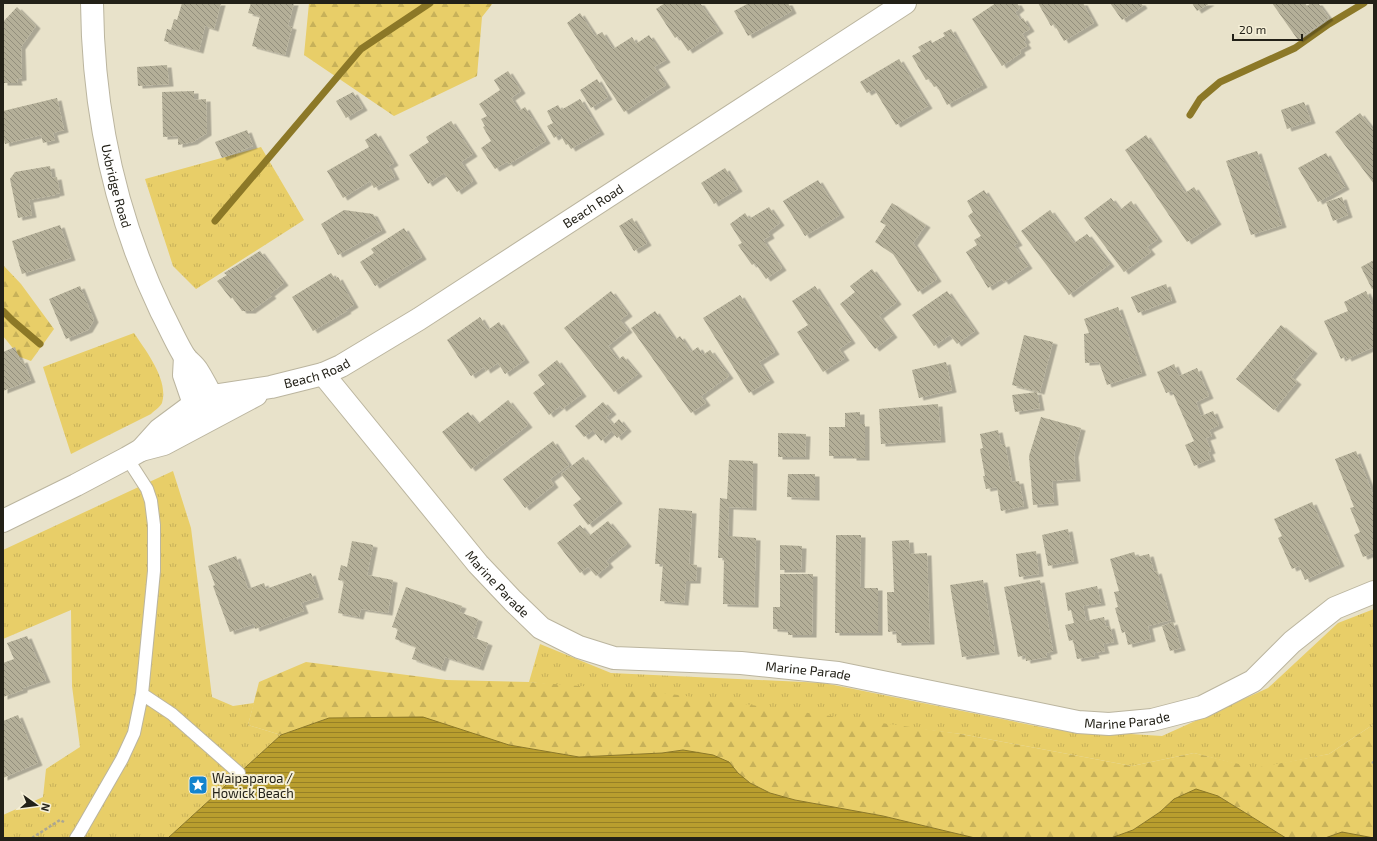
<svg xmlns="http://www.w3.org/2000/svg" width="1377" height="841" font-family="'Exo 2',sans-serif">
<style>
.grass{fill:url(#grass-tufts)}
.forest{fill:url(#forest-firs)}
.water{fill:url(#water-rules);stroke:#8c7827}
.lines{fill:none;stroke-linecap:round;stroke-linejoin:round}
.stream{stroke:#8c7827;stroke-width:7}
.building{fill:url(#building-back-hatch);filter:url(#shadow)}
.service-casing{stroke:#bbb59f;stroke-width:14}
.minor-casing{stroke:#bbb59f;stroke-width:24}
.tertiary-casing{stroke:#bbb59f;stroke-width:24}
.path{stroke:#aba693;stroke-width:2.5;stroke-dasharray:3 2;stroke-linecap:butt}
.service{stroke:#fff;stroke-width:12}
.minor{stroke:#fff;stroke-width:22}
.tertiary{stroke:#fff;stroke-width:22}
.labels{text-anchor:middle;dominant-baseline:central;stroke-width:4;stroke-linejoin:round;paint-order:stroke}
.street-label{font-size:13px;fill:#232118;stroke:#f5efd7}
.poi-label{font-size:13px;fill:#232118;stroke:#f5efd7;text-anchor:start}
</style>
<defs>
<pattern id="grass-tufts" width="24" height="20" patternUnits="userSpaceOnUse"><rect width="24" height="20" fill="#e8ce68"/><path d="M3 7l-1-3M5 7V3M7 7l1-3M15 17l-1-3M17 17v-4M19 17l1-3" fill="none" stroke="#c7b159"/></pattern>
<pattern id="forest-firs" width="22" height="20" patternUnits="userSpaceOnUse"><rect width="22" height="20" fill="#e8ce68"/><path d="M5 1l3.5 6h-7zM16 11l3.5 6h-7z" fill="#c7b159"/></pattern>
<pattern id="water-rules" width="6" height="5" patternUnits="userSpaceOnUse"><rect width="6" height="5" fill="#b99e2e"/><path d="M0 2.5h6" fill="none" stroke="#968026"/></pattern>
<pattern id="building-back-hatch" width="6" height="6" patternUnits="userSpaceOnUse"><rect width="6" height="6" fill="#b4af98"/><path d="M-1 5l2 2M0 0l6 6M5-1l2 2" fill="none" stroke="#928e7b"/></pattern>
<filter id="shadow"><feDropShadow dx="4.5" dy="2.5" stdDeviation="0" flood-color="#0004"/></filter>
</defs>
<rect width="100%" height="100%" fill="#e8e2ca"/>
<path class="grass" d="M261,147L304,220L196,289L173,266L145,179Z
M134,333C146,351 169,380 162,403C160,407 154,411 151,414L71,454L43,367Z
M173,471L191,528L212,697L233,706L254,703L248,725L281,735L168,838H3V815L43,797L46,769L80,747L72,686L71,610L3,639V550Z
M1374,609V724L1329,754L1255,769L1194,753L1132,766L961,734L529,682L540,644L611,673L824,683L1051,729L1162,736L1268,688L1338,623Z"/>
<path class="forest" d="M309,3H493L482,17L477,76L394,116L304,55Z
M3,265L21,284L54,329L31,361L20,357L3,336Z
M306,662L446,680L529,682L656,692L961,734L1132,766L1194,753L1255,768L1329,754L1374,724V838L1342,832L1325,838H1286L1218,796L1174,799L1160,812L1133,830L1111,838H975L883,816L795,800L770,793L750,783L738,773L729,762L683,750L662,753L579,757L509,745L329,718L281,735L248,725L259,682Z"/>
<path class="water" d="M423,717L509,745L579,757L662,753L683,750L713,755L729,762L738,773L750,783L770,793L795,800L883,816L975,838H168L281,735L329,718Z
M1196,789L1218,796L1286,838H1111L1133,830L1160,812L1174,799Z
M1342,832L1374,838H1325Z"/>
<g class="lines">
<path class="stream" d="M1190,115L1200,99L1220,82L1295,48L1329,24L1364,3
M215,221L361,49L430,3
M3,311L13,321L40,344"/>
</g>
<path class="building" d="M182,3H221L214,29L205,26L199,51L164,41L167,29L171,30L174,19L177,20Z
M251,3H294L288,26L292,27L285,55L252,46L260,16L248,13Z
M665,3H700L719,31L688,51L678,36L675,38L656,9Z
M749,3H788L792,11L748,36L734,11Z
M996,3H1017L1020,8L1015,12L1020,20L1023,18L1030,29L1022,34L1026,40L1024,42L1027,46L1020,50L1021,53L1002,66L972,19Z
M1038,3H1083L1094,23L1064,41L1054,24L1051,26Z
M1110,3H1141L1143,6L1122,20Z
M1192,3H1210L1197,11Z
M1272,3H1305L1307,6L1311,3H1318L1329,18L1298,40Z
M17,7L36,26L21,47L22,78L17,79L18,83H3V22Z
M580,13L595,36L602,32L613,49L632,37L636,44L649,35L666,60L654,67L666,85L624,112L567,23Z
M951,29L983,85L947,105L937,86L934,87L929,79L926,80L912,56L921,51L918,47L931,40L932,43L945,36L943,33Z
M899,59L928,106L896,125L874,89L867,93L860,82Z
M167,65L169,84L138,86L137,67Z
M508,71L521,91L511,98L519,111L525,107L546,141L509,164L507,162L495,169L481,148L491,141L483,127L485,126L481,119L487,116L479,104L500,90L494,80Z
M597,79L608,97L591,108L580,90Z
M194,91V100L206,99L207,133L193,142L178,145V136L163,137L162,92Z
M353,92L363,108L346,118L336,101Z
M57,98L64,130L53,133L55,140L43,143L41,135L5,144L3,135V111Z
M580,99L600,132L571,149L568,144L566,145L560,134L554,138L547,126L553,123L547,111L558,105L561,110Z
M1304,102L1311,121L1287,129L1281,110Z
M1360,113L1374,131V184L1335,132Z
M451,121L473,154L461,162L473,181L457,192L444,173L428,184L409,155L429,142L426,137Z
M247,130L253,146L222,158L215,142Z
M376,133L394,163L389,166L395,177L374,188L370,181L343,198L327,171L369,147L365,140Z
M1146,135L1185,193L1194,187L1217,222L1187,242L1125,150Z
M1257,151L1282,225L1251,235L1226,161Z
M1326,153L1345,187L1318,202L1298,168Z
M50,166L52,178L57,177L60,193L55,194V195L29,200L32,215L18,218L10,179L15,172Z
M725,168L738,189L714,204L701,183Z
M818,180L840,215L805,236L783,201Z
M984,190L1018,243L1014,245L1028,266L1004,282L1002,279L988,288L966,252L977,245L974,240L981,236L968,216L973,212L967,201Z
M1342,197L1348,215L1333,221L1326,202Z
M1111,198L1120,210L1131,201L1158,239L1147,247L1151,252L1124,272L1084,218Z
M892,203L926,225L913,243L937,279L918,292L893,254L875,242L886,225L880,222Z
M769,207L780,223L768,232L770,236L763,240L782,268L766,279L755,263L752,265L738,245L742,243L730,224L745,213L749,219Z
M344,210L373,214L382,230L338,255L321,224Z
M1050,210L1074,243L1087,234L1110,264L1069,295L1021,231Z
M632,218L647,243L634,251L619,226Z
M60,225L71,258L22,274L12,241Z
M404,228L422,257L375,286L360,262L374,253L371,249Z
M260,251L284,283L270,294L272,296L251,311H242L232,297L231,299L217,281L227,275L224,273Z
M1374,260V288L1372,289L1361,267Z
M872,269L897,302L879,316L893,335L875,349L840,304L855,292L850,286Z
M331,273L335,279L338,277L354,305L346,310L347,311L313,331L292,297Z
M1166,284L1172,300L1138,313L1131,297Z
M80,286L94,320L88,330L66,339L49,299Z
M815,286L851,341L839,349L845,358L823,372L797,332L808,325L792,301Z
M611,291L628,314L620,320L628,330L608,346L618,360L623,356L638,374L614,392L564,328Z
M947,291L975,331L957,344L950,335L934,346L912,315Z
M1366,291L1374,309V347L1347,359L1346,356L1341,359L1324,321L1348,311L1344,302Z
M740,295L775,352L759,362L770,380L749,393L703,318Z
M1118,307L1142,373L1107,385L1099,362L1085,363L1084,334L1089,333L1084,319Z
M655,311L675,340L680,336L691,352L698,347L703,355L710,350L729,376L701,396L706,403L691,413L631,328Z
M480,317L488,330L499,322L525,360L505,374L498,363L486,371L484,367L471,376L447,340Z
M1281,325L1313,351L1291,377L1297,382L1274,410L1236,379Z
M1024,335L1053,342L1040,392L1012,385Z
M15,347L20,361L23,360L31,380L3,391V352Z
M557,360L582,394L562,409L560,406L549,415L533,393L545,384L538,375Z
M946,362L952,390L919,398L912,370Z
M1174,364L1179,376L1197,368L1209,396L1196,402L1201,416L1213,411L1219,425L1209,430L1212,436L1206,438L1211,451L1208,452L1211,459L1194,466L1185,445L1194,441L1172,391L1166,393L1157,372Z
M1037,392L1040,408L1015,412L1012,395Z
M508,400L528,425L471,469L442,432L468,412L478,424Z
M603,402L612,412L606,417L613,425L619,419L627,429L617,438L612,431L601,441L593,430L584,437L575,426Z
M938,404L941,440L881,444L879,409Z
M860,412V424H865V458H852V456H829V427H845V413Z
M1041,417L1081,428L1074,455L1076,479L1052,481L1054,503L1033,505L1029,456Z
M998,430L1001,445L1005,444L1012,482L1019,481L1024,506L1001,511L997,487L986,489L983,476H985L980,449L983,448L980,434Z
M778,433L806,434L805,457H778Z
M553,441L569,465L550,479L554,485L525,508L503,479Z
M1356,451L1374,497V553L1363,557L1354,535L1360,532L1350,508L1354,507L1335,459Z
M583,457L618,501L588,525L573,505L581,499L561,474Z
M729,460L753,461L752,508L729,507L728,536L756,538L754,605L723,604L724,558H718L720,498L727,499Z
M788,474H815V498L787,497Z
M1312,502L1340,564L1305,580L1299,566L1292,569L1278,538L1282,536L1274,519Z
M659,508L692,511L689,564L697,565L696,581H686L684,603L660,601L663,564H655Z
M608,521L627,544L606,561L609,565L596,576L588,567L580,573L557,543L580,525L589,536Z
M1068,529L1074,561L1048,566L1042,535Z
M836,535H861L860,588H878V633H835Z
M909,540L910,554L927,553L930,642L897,643L896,631L888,632L887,592H894L892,541Z
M352,541L373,545L367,575L393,580L388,613L361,609L359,617L338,613L344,581L338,580L341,565L347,567Z
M780,545L802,546L801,570H780Z
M1036,551L1039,574L1019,577L1016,554Z
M1134,552L1136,557L1149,554L1154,572L1157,571L1171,620L1148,626L1151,639L1128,645L1125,632L1122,633L1115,608L1118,607L1114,592L1119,591L1110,559Z
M236,556L248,589L264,583L266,589L311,573L319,597L301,603L304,611L255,629L254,624L230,632L213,586L215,585L208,566Z
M780,574H813L812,635H788V630L773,629V607H780Z
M983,580L995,652L962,657L950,585Z
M1040,580L1053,651L1046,653L1047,657L1026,661L1025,655L1018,657L1004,587Z
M1097,586L1101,603L1083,606L1086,621L1104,617L1106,627L1110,626L1114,642L1103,644L1105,651L1094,653L1095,656L1077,659L1073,640L1069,641L1065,625L1074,623L1071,610L1068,611L1065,593Z
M406,587L462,606L459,612L478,619L472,637L488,643L479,668L445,657L441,669L412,659L416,647L395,639L398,629L392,627Z
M1173,622L1181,648L1170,651L1162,626Z
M27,636L46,680L23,688V690L3,697V663L14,659L7,643Z
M18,715L38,763L3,778V721Z"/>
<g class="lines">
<defs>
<path id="service" d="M142,694L172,714L239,773
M76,838L80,832L122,759L134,733L142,694L154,571V525L151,501L147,489L127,458"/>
<g id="minor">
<path id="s1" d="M92,3C93,110 115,215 161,311C168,324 177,345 185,357C189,362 194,365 197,370C206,384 213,399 220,413"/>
<path d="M185,357L184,375L194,404L202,420"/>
<path id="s2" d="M323,374L478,564L513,601L541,628L579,647L614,658L741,663L838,673L1078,722L1109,724L1152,720L1202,707L1253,681L1292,642L1335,608L1374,592"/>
</g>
<g id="tertiary">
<path d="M141,450L164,444L256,395"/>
<path id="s3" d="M3,521L76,485L127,458L141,450L159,430L194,404L212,396L271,387L323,374L341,366L419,319L905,3"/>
</g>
</defs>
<use href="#service" class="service-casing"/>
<use href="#minor" class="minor-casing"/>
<use href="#tertiary" class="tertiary-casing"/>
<path class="path" d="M1372,762L1374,763
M32,838L60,820L64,822"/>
<use href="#service" class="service"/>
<use href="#minor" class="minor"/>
<use href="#tertiary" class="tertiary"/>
</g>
<defs>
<symbol id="sight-square" viewBox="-11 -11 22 22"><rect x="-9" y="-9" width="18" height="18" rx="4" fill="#1484cd" stroke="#f5efd7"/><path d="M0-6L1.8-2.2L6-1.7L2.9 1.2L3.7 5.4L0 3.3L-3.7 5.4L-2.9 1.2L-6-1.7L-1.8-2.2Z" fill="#fff"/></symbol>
</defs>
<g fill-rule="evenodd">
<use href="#sight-square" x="187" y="774" width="22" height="22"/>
</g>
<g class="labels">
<g class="street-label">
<text stroke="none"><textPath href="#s1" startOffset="185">Uxbridge Road</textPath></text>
<text stroke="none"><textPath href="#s3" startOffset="677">Beach Road</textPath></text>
<text stroke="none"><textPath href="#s3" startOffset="353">Beach Road</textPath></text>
<text stroke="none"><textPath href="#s2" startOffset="273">Marine Parade</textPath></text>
<text stroke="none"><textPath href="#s2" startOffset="609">Marine Parade</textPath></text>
<text stroke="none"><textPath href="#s2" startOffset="933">Marine Parade</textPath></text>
</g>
<g class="poi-label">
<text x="212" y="778">Waipaparoa /<tspan x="212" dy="15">Howick Beach</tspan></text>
</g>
</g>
<rect width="1377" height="841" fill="none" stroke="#232118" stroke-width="8"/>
<g transform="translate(36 805) rotate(104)" stroke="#f5efd7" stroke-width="3" paint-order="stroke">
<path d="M0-3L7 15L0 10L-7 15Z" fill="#232118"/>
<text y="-6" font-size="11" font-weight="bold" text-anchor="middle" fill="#232118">N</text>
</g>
<path d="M1233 34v6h69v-6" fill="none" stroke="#232118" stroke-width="2"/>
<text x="1239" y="34" font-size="12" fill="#232118" stroke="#f5efd7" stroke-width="3" paint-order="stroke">20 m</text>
</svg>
